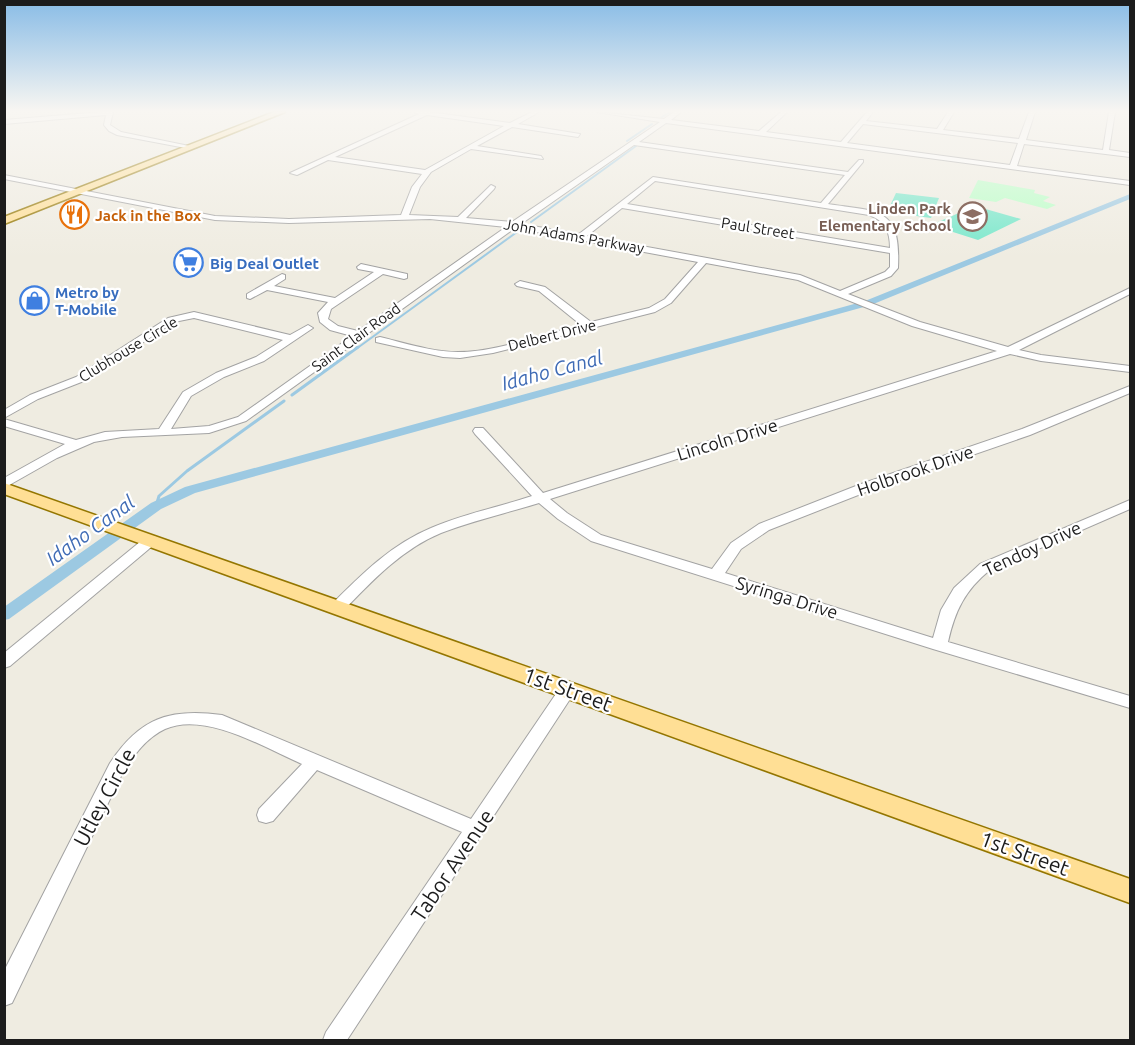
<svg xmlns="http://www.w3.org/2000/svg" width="1135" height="1045" font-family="Ubuntu,sans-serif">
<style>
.park{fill:#b8ffc6}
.pitch{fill:#76e7ca}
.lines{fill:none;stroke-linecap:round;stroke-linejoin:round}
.stream-far1{stroke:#9cc9e2;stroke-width:2}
.stream{stroke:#9cc9e2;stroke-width:3}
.canal{fill:#9cc9e2;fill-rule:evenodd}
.minor-casing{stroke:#a3a3a3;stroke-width:2}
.major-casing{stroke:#947600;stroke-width:3}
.minor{fill:#fff;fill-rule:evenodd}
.major{fill:#ffdf95;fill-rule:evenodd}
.labels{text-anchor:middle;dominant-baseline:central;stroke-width:4.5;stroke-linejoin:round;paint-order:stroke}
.far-education-label{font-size:15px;font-weight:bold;fill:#785e54;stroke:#fff;text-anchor:end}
.far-food-label{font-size:15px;font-weight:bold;fill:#c56008;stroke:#fff;text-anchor:start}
.far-street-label{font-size:15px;fill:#1c1c1c;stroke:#fff}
.far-shop-label{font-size:15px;font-weight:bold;fill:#366cbe;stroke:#fff;text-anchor:start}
.street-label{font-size:18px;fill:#1c1c1c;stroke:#fff}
.water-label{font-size:20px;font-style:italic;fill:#3f6bb5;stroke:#fff}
.near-street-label{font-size:21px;fill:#1c1c1c;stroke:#fff}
</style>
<rect width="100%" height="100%" fill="#efece1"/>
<path class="park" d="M978,180L1035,190L1034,193L1050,197L1043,201L1056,205L1047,209L1005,198L996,202L969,198Z"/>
<path class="pitch" d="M896,193L939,198L931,218L887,212Z
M975,206L1021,219L978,240L931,225Z"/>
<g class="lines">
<path class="stream-far1" d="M662,117L670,112
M627,141L652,124
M531,222L636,146
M356,349L517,232"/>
<path class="stream" d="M292,395L358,347
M156,506L159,496L187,471L284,401"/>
<path class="canal" d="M1130,194V199L871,305L195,493L161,509L9,619L4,620V607L151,503L185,487L865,301Z"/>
<defs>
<path id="minor" d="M101,112H113L110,125L121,132L194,147L191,149L117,135L109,131L104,125L106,115L4,124V120Z
M414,112H429L510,123L532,112H539L518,124L580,134L578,137L512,127L477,146L541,156L543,159L471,149L431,172L420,187L409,215L458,217L491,185L495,187L494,189L466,218L512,222L660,122L597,112L664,119L674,112H681L671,120L759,131L781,112H787L766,132L841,142L867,112H873L866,121L937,129L948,112H954L943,130L1019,139L1029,112H1035L1026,140L1103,150L1109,112H1115L1109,150L1130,153V157L1024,144L1017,166L1130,181V185L666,123L639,142L848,172L859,160H863V162L828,204C880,212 901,207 898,268L891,276L848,294L920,322L1008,347L1130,288V294L1019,350L1041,355L1130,366V372L1041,361L1010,354L550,499L567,513L601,535L712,569L731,543L759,524L861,484L1022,429L1130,386V393L1030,435L871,490L769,530L741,549L725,573L933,638L941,610L954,588L980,564L1130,500V509L990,570C965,590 955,611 948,642L1130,696V708L933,649L591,541L558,519L539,503C507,513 472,521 441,533C402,549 372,581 343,611H333L330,607L333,603C362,574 392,544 431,528C463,514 499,507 532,496L475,434L473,431L475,428H483L543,493L997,351L912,326L798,280L706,263L671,303L655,312L493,353L460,358L443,357L376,342V338L380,337C405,343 432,352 458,352C497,352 543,334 581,325L539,291L517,286L515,284L520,281L545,287L591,322L649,308L665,299L698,262L515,228L246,421L209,433L122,437L94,442L57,458L4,488V478L65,444L4,426V419L76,440L105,432L159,429L183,392L216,373L256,357L283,340L194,318L174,322L84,381L38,399L4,418V410L30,395L76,377L168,318L194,312L290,335L308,325L313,328L264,361L224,377L191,396L171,429L209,426L238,417L352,336L330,330L320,322L318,313L328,302L267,290L250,299L247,298V294L282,274L285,275V279L274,286L335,298L374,272L358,269L357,267L361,264L407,274V278L404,279L383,274L331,309L328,319L338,326L358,331L506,227L430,219L289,223L215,220L4,179V175L215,216L289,219L401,215L412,187L422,174L328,160L297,175L290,173L419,114ZM427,115L504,126L425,170L335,157ZM863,124L1018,143L1010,165L847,143ZM634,145L845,175L821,203L653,177L579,234L521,224ZM655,181L869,215C885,221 890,231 890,248L627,204ZM622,208L890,253V267L885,272L840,291L800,275L587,236Z
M151,536L156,537L158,540L156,543L10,666L4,668V653L146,537Z
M568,683L574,685L576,689L574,693L347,1040H323L326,1032L462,832L317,770L273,821L266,823L259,821L257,815L259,809L302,764C265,748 205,711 165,729C146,738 134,755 123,772L12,1003L4,1006V971L110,763C140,718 169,708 222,715L471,819L562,685Z"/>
<path id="major" d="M274,112H285L4,224V217Z
M4,483L1130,879V903L4,494Z"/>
</defs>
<use href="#minor" class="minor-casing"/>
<use href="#major" class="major-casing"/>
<use href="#minor" class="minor"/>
<use href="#major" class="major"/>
</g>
<linearGradient id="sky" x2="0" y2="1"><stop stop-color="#89bce6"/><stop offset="0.43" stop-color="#f8f6f2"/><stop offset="1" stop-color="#f8f6f2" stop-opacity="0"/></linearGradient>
<rect width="1135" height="258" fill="url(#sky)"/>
<defs>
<symbol id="restaurant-ring" viewBox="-11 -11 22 22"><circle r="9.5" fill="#fff" stroke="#e8710a" stroke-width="1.5"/><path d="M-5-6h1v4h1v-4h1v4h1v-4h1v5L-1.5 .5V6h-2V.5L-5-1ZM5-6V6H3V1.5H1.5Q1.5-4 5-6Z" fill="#e8710a"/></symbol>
<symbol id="school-ring" viewBox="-11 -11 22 22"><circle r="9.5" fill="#fff" stroke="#8d6e63" stroke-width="1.5"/><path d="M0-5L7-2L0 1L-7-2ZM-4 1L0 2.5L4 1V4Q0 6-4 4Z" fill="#8d6e63"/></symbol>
<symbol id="supermarket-ring" viewBox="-11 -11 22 22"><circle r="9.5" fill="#fff" stroke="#3f7fe0" stroke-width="1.5"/><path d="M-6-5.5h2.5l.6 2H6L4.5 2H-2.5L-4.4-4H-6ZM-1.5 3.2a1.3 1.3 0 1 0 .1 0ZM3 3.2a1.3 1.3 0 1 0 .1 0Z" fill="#3f7fe0"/></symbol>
<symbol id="shop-ring" viewBox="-11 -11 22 22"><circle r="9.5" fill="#fff" stroke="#3f7fe0" stroke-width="1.5"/><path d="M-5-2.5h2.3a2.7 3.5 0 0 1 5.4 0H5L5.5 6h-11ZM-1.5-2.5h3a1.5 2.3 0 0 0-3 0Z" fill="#3f7fe0"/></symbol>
</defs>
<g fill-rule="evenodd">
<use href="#restaurant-ring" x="58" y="198" width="33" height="33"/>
<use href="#school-ring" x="956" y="200" width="33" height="33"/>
<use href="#supermarket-ring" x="172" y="246" width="33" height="33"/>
<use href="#shop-ring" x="18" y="284" width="33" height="33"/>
</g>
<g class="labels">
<g class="far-education-label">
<text x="951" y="208">Linden Park<tspan x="951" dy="17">Elementary School</tspan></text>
</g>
<g class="far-food-label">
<text x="95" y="215">Jack in the Box</text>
</g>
<g class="far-street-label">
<text transform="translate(758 228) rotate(9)">Paul Street</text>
<text transform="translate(574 236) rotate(10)">John Adams Parkway</text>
<text transform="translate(552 335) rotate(-14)">Delbert Drive</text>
<text transform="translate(356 337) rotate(-36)">Saint Clair Road</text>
<text transform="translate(128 349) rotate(-31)">Clubhouse Circle</text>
</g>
<g class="far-shop-label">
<text x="210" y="263">Big Deal Outlet</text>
<text x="55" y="292">Metro by<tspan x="55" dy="17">T-Mobile</tspan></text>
</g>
<g class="street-label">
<text transform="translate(727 439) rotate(-17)">Lincoln Drive</text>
<text transform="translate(915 470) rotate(-19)">Holbrook Drive</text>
<text transform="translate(1032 548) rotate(-25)">Tendoy Drive</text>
<text transform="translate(787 597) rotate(17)">Syringa Drive</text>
</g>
<g class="water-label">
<text transform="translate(552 370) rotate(-15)">Idaho Canal</text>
<text transform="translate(90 530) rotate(-36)">Idaho Canal</text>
</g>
<g class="near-street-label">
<text transform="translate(568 689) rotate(20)">1st Street</text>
<text transform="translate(104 797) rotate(-62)">Utley Circle</text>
<text transform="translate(1025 853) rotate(20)">1st Street</text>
<text transform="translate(452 865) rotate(-56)">Tabor Avenue</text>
</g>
</g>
<rect width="1135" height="1045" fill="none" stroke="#1c1c1c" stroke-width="12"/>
</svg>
